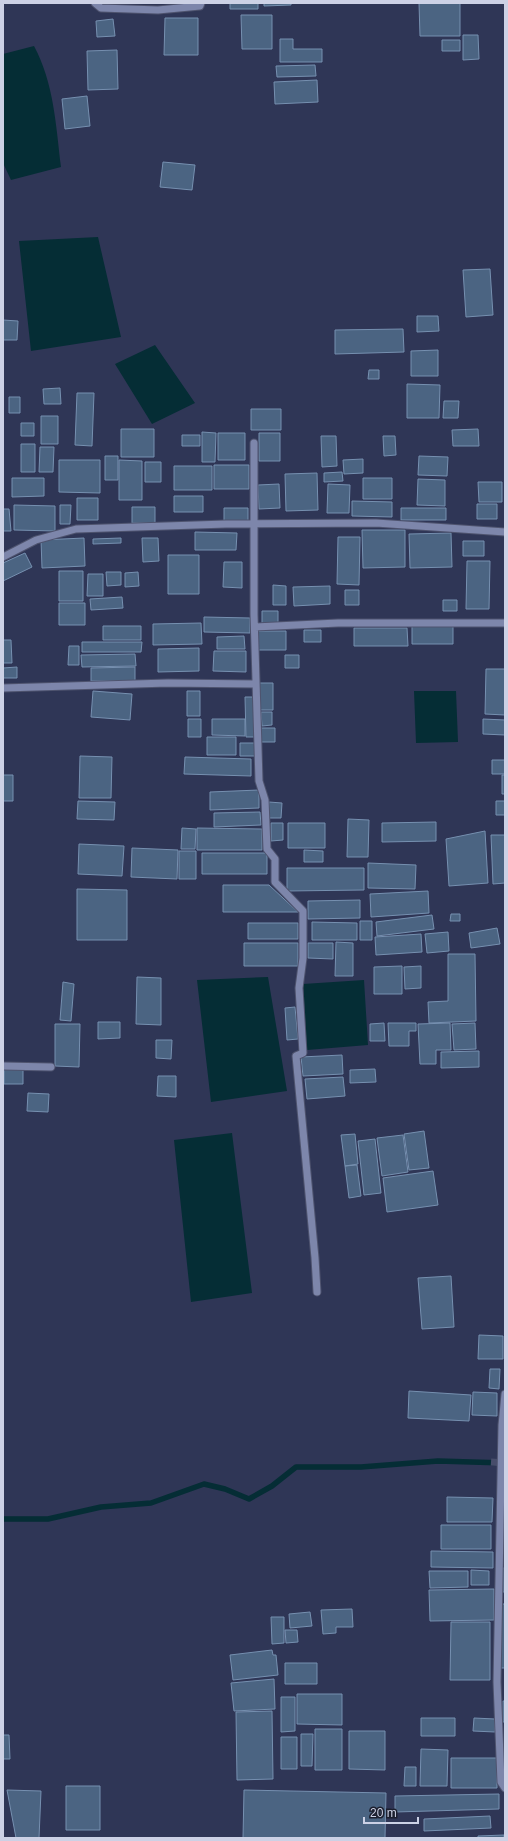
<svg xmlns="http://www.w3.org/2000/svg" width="508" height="1841" font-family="Arial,sans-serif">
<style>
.water{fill:#052d35}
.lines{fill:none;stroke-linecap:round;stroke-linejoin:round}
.stream{stroke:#052d35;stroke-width:5.5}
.building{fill:#4b6482;stroke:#7690b0}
.minor-tunnel{stroke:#474d6b;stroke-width:7;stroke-dasharray:7 3.5;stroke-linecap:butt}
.minor-casing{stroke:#4e536e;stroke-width:9}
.minor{stroke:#7d86ab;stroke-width:7}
</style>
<rect width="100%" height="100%" fill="#2f3656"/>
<path class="water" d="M34,46C54,83 56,126 61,167L11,180L3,163V54Z
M98,237L121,337L31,351L19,241Z
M155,345L195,403L152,424L115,364Z
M414,691H456L458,742L416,743Z
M268,977L287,1091L211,1102L197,980Z
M364,980L368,1045L307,1050L303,984Z
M232,1133L252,1293L191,1302L174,1140Z"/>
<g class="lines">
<path class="stream" d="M3,1519H48L101,1507L151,1503L204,1484L225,1489L249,1499L272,1486L296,1467H361L438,1461L505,1463"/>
</g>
<path class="building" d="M230,3H258V9H230Z
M264,3H291V5L264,6Z
M419,3H460V36H420Z
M241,15H272V49H242Z
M165,18H198V55H164Z
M113,19L115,36L97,37L96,21Z
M463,35H478L479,59L463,60Z
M280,39H293V49H322V62H280Z
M442,40H460V51H442Z
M117,50L118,89L88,90L87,51Z
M315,65L316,76L277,77L276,66Z
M317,80L318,102L275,104L274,82Z
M87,96L90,126L65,129L62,99Z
M163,162L195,165L192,190L160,187Z
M490,269L493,315L466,317L463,270Z
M417,316H438L439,331L417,332Z
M3,320L18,321L17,340H3Z
M403,329L404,352L335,354V330Z
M438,350V376H411V351Z
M369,370H379V379H368Z
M407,384L440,385L439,418H407Z
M60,388L61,404H44L43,389Z
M77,393H94L92,446L75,445Z
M9,397H20V413H9Z
M444,401H459L458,418H443Z
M251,409H281V430H251Z
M41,416H58V444H41Z
M21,423H34V436H21Z
M121,429H154V457H121Z
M478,429L479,446H453L452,430Z
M202,432L216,433L215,462H202Z
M218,433H245V460H218Z
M259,433H280V461H259Z
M182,435H200V446H182Z
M321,436H336L337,466L322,467Z
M383,436H395L396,455L384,456Z
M21,444H35V472H21Z
M40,447H54L53,472H39Z
M105,456H118V480H105Z
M419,456L448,457L447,476L418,475Z
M363,459V473L344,474L343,460Z
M59,460H100V493L59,492Z
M119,460L142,461V500H119Z
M145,462H161V482H145Z
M214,465H249V489H214Z
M174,466H212V490H174Z
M342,472L343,481L324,482V473Z
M317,473L318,510L286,511L285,474Z
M12,478H44V496L12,497Z
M363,478H392V499H363Z
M418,479L445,480V506L417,505Z
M478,482H502V502H479Z
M279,484L280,508L259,509L258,485Z
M328,484L350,485L349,513H327Z
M174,496H203V512H174Z
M77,498H98V520H77Z
M352,501L392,502V517L352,516Z
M477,504H497V519H477Z
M14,505L55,506V531L14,530Z
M60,505H71L70,524H60Z
M132,507H155V523H132Z
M224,508H248V521H224Z
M401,508H446V520H401Z
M3,509H9L11,531H3Z
M362,530H405V567L363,568Z
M195,532L237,533L236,550H195Z
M451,533L452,567L410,568L409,534Z
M338,537H360L359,585L337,584Z
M84,538L85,566L42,568L41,540Z
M121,538V543L93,544V539Z
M142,538H158L159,561L143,562Z
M463,541H484V556H463Z
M25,553L32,567L3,581V563Z
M168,555H199V594H168Z
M467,561H490L489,609H466Z
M224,562H242V588L223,587Z
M59,571H83V601H59Z
M106,572H121V585L107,586Z
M138,572L139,586L125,587V573Z
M88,574H103V596H87Z
M273,585L286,586V605H273Z
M330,586V604L294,606L293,587Z
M345,590H359V605H345Z
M122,597L123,608L91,610L90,599Z
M443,600H457V611H443Z
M59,603H85V625H59Z
M262,611H278V625H262Z
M204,617L250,618V633L204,632Z
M201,623L202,644L153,645V624Z
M103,626H141V640H103Z
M412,626H453V644H412Z
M354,628H407L408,646H354Z
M304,630H321V642H304Z
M257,631H286V650H257Z
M244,636L245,649H217V637Z
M3,640H11L12,663H3Z
M82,642H142L141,652H82Z
M69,646H79V665H68Z
M199,648V671L158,672V649Z
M214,651H246V672L213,671Z
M135,654L136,666L82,667L81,655Z
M285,655H299V668H285Z
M17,667V678H3V668Z
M135,667V681H91V668Z
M486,669H505V715L485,714Z
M259,683H273V710H259Z
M93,691L132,694L130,720L91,717Z
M187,691H200V716H187Z
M245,697H255L256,737H246Z
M261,712H272V725L262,726Z
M188,719H201V737H188Z
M212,719H245V736L212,735Z
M483,719L505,720V735L483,734Z
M261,728H275V742H261Z
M207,737H236V755H207Z
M240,743H255V756H240Z
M80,756L112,757L111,798H79Z
M185,757L251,759V776L184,774Z
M492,760H505V774H492Z
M3,775H13V801H3Z
M502,775H505V794H502Z
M259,790V808L210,810V792Z
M78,801L115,802L114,820L77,819Z
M496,801H505V815H496Z
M269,802L282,803L281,818H268Z
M260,812L261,825L214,827V813Z
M348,819L369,820L368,857H347Z
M436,822V841L382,842V823Z
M271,823H283V840L271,841Z
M288,823H325V848H288Z
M182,828L196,829L195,849H181Z
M197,828L262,829V850H197Z
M485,831L488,883L449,886L446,839Z
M491,835H505V883L493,884Z
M79,844L124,846L122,876L78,874Z
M132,848L178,850L177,879L131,877Z
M304,850L323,851V862H304Z
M179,851H196V879H179Z
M202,853H267V874H202Z
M368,863L416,865L415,889L368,888Z
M287,868H364V890L287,891Z
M223,885H269L298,912H223Z
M77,889L127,890V940H77Z
M428,891L429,913L371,917L370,894Z
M360,900V918L308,919V901Z
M451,914H460V921H450Z
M432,915L434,929L377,936L376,922Z
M360,921H372V940H360Z
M312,922L357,923V940H312Z
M248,923H298V939H248Z
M497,928L500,944L471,948L469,933Z
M448,932L449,951L427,953L425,934Z
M421,934L422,952L376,955L375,937Z
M336,942L353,943V976H335Z
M244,943H298V966H244Z
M308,943H333V959L308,958Z
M448,954H475L476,1021L429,1023L428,1002L448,1001Z
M402,966V994H374V967Z
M421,966V988L405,989L404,967Z
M137,977L161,978V1025L136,1024Z
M63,982L74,984L71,1021L60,1020Z
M295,1007L298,1039L287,1040L285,1008Z
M98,1022H120V1038L98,1039Z
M384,1023L385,1041H370V1024Z
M388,1023H416V1031H409V1046H389Z
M450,1023L451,1050H436V1064H420L418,1024Z
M475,1023L476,1049L454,1050L452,1024Z
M55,1024H80L79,1067L55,1066Z
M156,1040H172L171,1059L156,1058Z
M479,1051V1067L441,1068V1052Z
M342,1055L343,1074L303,1076L301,1057Z
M4,1069H23V1084H4Z
M375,1069L376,1082L350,1083V1070Z
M158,1076H176V1097L157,1096Z
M343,1077L345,1096L307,1099L305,1079Z
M28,1093L49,1094L48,1112L27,1111Z
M424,1131L429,1168L409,1170L404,1134Z
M355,1134L358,1164L345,1166L341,1135Z
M403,1135L408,1172L382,1176L377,1138Z
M375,1139L381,1193L364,1195L358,1141Z
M357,1165L361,1196L349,1198L345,1166Z
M433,1171L438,1205L387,1212L383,1178Z
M451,1276L454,1327L422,1329L418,1278Z
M479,1335L503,1336V1359H478Z
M490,1369H500L499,1389L489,1388Z
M409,1391L471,1395L469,1421L408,1418Z
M473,1392L497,1393V1416L472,1415Z
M447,1497L493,1498L492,1522H447Z
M441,1525H491V1549H441Z
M431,1551L493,1552V1568L431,1567Z
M503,1568H505V1592H503Z
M471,1570L489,1571V1585H471Z
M429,1571H468V1587L430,1588Z
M494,1589V1620L430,1621L429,1590Z
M500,1604H505V1668H499Z
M352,1609L353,1627H336V1633L323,1634L321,1610Z
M310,1612L312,1626L290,1628L289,1614Z
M271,1617H284V1643L272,1644Z
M451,1622H490V1680H450Z
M285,1630H297L298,1642L286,1643Z
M272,1650L273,1655H276L278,1675L233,1680L230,1655Z
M285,1663H317V1684H285Z
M274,1679L275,1709L234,1711L231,1683Z
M297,1694H342V1725L297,1724Z
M281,1697H295V1731L281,1732Z
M503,1701H505V1722H503Z
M272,1711L273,1779L237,1780L236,1712Z
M421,1718H455V1736H421Z
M474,1718L495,1719V1732L473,1731Z
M315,1729H342V1770H315Z
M349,1731H385V1770L349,1769Z
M301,1734H313L312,1766H301Z
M3,1735H9L10,1759H3Z
M281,1737H297V1769H281Z
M421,1749L448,1750L447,1786H420Z
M451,1758H497V1788H451Z
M405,1767H416V1786H404Z
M66,1786H100V1830H66Z
M7,1790L41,1791L39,1838H16Z
M244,1790L386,1793L385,1838H243Z
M499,1794V1809L395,1812V1796Z
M490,1816L491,1828L424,1831V1819Z
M504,1835V1838H478V1836Z"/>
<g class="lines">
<path class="minor-tunnel" d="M491,1462L505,1463"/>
<defs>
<path id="minor" d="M95,3L101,8L158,10L200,6L201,3
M254,443V614L259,781L265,800L267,849L275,859V882L303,911V958L299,988L303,1053L296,1056L315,1258L317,1292
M3,557L36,540L76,529L226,524L376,523L505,532
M255,627L338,623H505
M3,688L168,683L256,684
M3,1066L51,1067
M505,1394L502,1425L497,1682L501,1782L505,1788"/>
</defs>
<use href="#minor" class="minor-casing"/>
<use href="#minor" class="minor"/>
</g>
<rect width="508" height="1841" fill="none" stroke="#ccd1e5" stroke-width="8"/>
<path d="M364 1817v6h54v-6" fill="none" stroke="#ccd1e5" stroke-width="2"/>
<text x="370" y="1817" font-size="12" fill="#ccd1e5" stroke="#1c1f2e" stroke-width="3" paint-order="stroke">20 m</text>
</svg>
